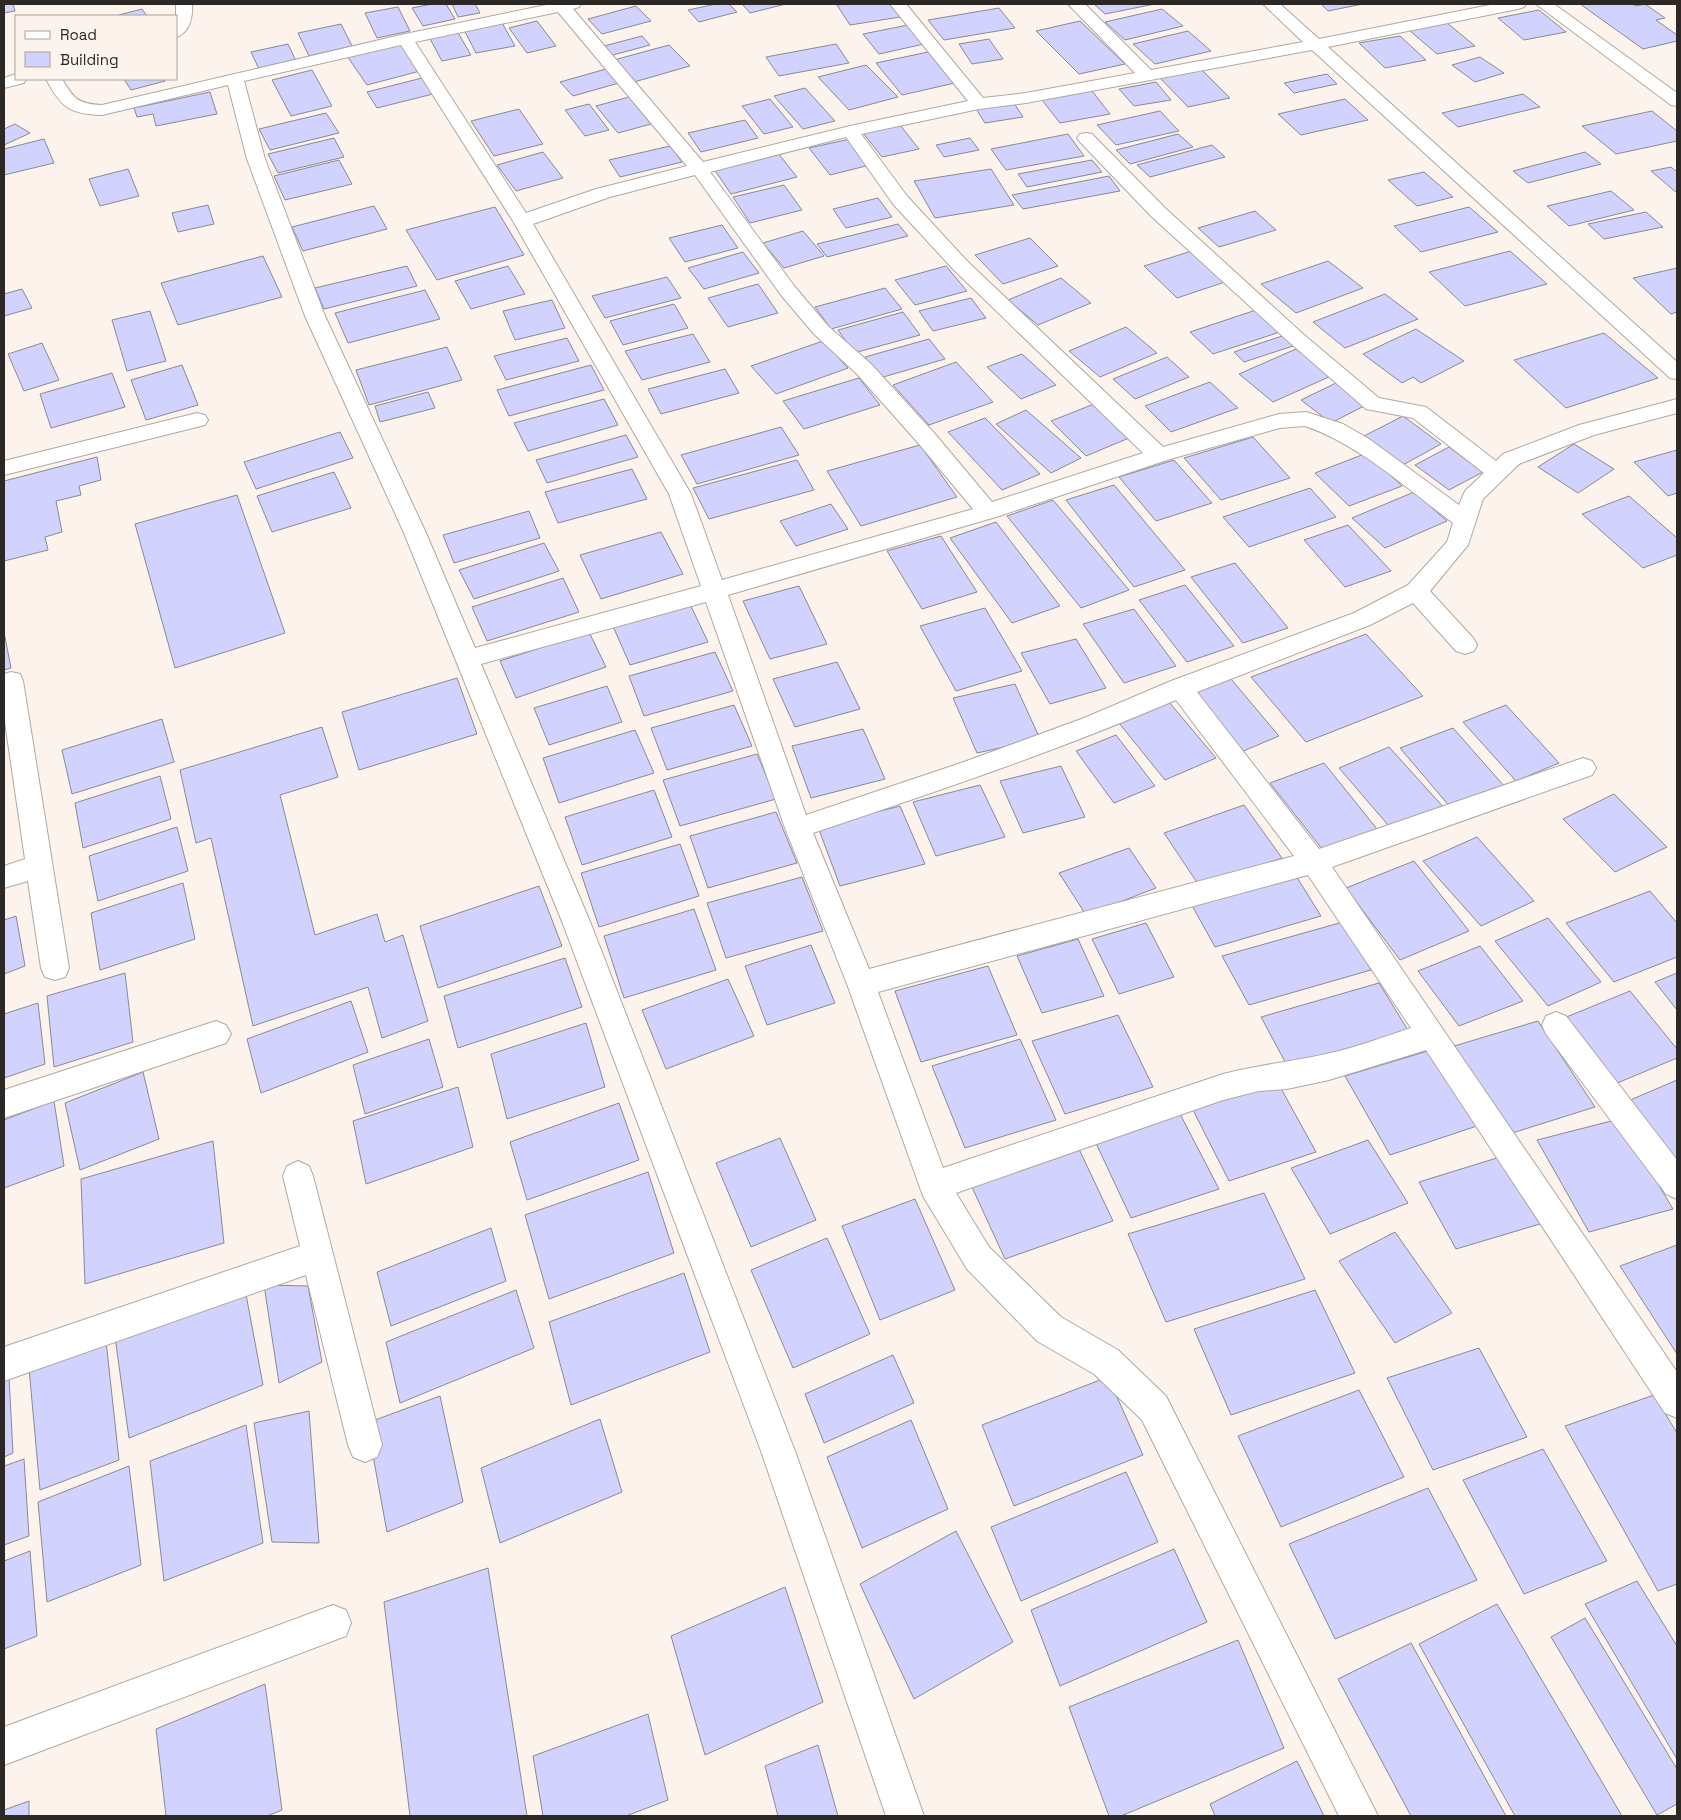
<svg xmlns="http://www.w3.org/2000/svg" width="1681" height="1820" font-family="'Space Grotesk',sans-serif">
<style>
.building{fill:#d2d2fe;stroke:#898992}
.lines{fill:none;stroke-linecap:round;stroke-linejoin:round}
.minor-casing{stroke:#b1a8a2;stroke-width:2}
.minor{fill:#fff;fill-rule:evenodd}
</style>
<rect width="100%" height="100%" fill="#fdf3ed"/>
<path class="building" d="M4,4H13L15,11L4,13Z
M432,4H446L455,19L423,26L412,8Z
M452,4H475L480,13L458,17Z
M716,4H729L737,12L699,22L688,10Z
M742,4H786L750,13Z
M845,4H890L900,17L850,25L837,5Z
M1094,4H1155L1105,14Z
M1321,4H1363L1328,11Z
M1580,4H1632L1636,6L1645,4L1665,18L1656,20L1677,35V41L1643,49Z
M636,6L651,21L602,34L588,19Z
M398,7L410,31L377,38L365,13Z
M999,8L1015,28L944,40L928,20Z
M142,9L147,16H115Z
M1162,9L1183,26L1125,40L1105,22Z
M1539,10L1566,32L1524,40L1498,18Z
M501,21L515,46L476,53L463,28Z
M537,21L556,46L527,53L509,28Z
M1080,21L1125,64L1079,74L1036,31Z
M1446,22L1475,46L1437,54L1409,30Z
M341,24L352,46L309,56L298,33Z
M908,25L924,44L879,54L863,34Z
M457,31L471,55L442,61L429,37Z
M1188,31L1211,51L1155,64L1133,44Z
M642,36L650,45L613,55L604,46Z
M1400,36L1426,60L1385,68L1359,43Z
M989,39L1003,59L972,64L959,44Z
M399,43L420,71L367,85L347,56Z
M288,44L296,61L259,69L251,52Z
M836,44L849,63L779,76L766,57Z
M669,45L690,66L634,82L614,60Z
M928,52L955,83L902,95L876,63Z
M1480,57L1504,73L1475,82L1452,65Z
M866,65L898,97L849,110L818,77Z
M606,69L619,83L573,96L560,82Z
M1201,69L1230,98L1188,107L1160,78Z
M312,70L332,106L291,116L272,80Z
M1327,74L1337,84L1294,93L1284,83Z
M422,78L433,94L377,108L367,92Z
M124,79H164L165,81L131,90Z
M1156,82L1171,100L1134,106L1119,89Z
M805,88L835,121L803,129L774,96Z
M1092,91L1110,114L1060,123L1042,100Z
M210,92L217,114L156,126L153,114L137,117L134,108Z
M1523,94L1540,107L1458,127L1442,113Z
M629,97L651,124L618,133L596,106Z
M770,99L793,127L764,134L742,106Z
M1345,99L1368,120L1301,135L1278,114Z
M1014,103L1023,117L985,123L976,109Z
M589,104L609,130L585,136L565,110Z
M519,109L543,144L494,156L471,121Z
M1160,111L1179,131L1116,145L1097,125Z
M1652,111L1677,131V141L1616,154L1582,126Z
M326,113L339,133L270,150L259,129Z
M745,120L758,138L701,152L688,133Z
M15,124L30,133L4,145V129Z
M900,125L919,149L882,157L863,133Z
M1068,134L1084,156L1006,170L991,149Z
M1178,134L1193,147L1130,164L1116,150Z
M334,138L344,157L278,173L268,154Z
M970,138L979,150L944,157L936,145Z
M44,139L54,163L4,175V149Z
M850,139L870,165L830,175L809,148Z
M1212,145L1225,157L1150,177L1137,165Z
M670,146L682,162L620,177L609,160Z
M543,152L563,178L516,191L497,165Z
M1585,152L1601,164L1528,183L1513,171Z
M778,153L797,177L731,194L714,169Z
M339,160L352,184L285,200L274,176Z
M1092,160L1102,172L1027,187L1018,174Z
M1671,167L1677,172V193L1651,171Z
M128,169L139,196L100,206L89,179Z
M991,169L1014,205L935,218L914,181Z
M1424,172L1453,197L1417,206L1388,180Z
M1109,176L1120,191L1023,209L1012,195Z
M784,185L802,210L750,223L733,197Z
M1611,191L1634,210L1569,226L1547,206Z
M878,198L892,217L846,228L833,209Z
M208,205L214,224L178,232L172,213Z
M374,206L387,229L303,251L292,227Z
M495,207L524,255L437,280L406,230Z
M1469,207L1498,232L1421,252L1394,226Z
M1255,211L1276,230L1219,247L1198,228Z
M1646,212L1663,227L1604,239L1588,224Z
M898,224L908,236L827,257L817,244Z
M722,225L738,248L685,262L669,238Z
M803,231L824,256L784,268L763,243Z
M1030,238L1058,266L1003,284L975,255Z
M1195,250L1228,281L1177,298L1144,266Z
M1510,251L1547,284L1465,306L1429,272Z
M743,252L759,273L704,289L688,268Z
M263,256L282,297L178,325L161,283Z
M1328,261L1363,288L1296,313L1261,284Z
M407,266L417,286L324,309L315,288Z
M508,266L525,294L471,309L455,281Z
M946,266L967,291L915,305L895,280Z
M1677,268V312L1671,314L1633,278Z
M667,277L681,298L605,318L592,296Z
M1061,278L1091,303L1038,325L1008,300Z
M758,284L778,313L728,327L708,298Z
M885,288L902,309L831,329L815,307Z
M22,289L32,308L4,316V294Z
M425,290L440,319L348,343L335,313Z
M1385,294L1418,319L1345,348L1313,322Z
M971,298L986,318L933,331L919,311Z
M552,300L565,328L515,340L503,311Z
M674,304L688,328L623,345L610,321Z
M1256,310L1280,332L1213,354L1190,332Z
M150,311L166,361L127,371L112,320Z
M903,312L920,335L854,353L838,330Z
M1126,327L1157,353L1100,377L1069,351Z
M1416,329L1464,361L1421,383L1413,377L1402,383L1363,354Z
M1604,333L1658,378L1566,408L1514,360Z
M693,334L710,362L642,380L625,351Z
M1282,336L1293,346L1244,362L1234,352Z
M567,338L579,361L506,380L494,356Z
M929,339L945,359L880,378L865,357Z
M823,341L848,368L776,394L751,366Z
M42,343L59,380L24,391L8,354Z
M447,347L462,380L369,405L356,370Z
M1296,349L1331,376L1273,402L1239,374Z
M1022,354L1056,385L1021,399L987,367Z
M1167,357L1189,377L1135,399L1113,379Z
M956,362L993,402L929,425L893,385Z
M182,365L198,405L146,420L131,380Z
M591,365L604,390L509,416L497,390Z
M725,369L739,393L661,414L648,389Z
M112,373L125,407L51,428L40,394Z
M859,378L880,405L804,429L783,401Z
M1210,382L1238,408L1171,432L1145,406Z
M1336,383L1366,405L1331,423L1301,400Z
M428,392L435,408L380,422L375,406Z
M604,399L618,425L528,451L514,423Z
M1094,404L1129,438L1086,456L1051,421Z
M1026,410L1081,458L1051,473L996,424Z
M1403,416L1441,444L1401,466L1362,437Z
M985,418L1040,474L1002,490L948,432Z
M781,427L799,455L697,484L681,455Z
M340,432L353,458L256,489L244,462Z
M626,435L638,457L547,483L536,460Z
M1253,437L1290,478L1221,500L1184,458Z
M1574,444L1614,469L1578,493L1538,467Z
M920,445L957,497L861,526L827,471Z
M1449,447L1483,472L1449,490L1415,465Z
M1677,450V493L1668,496L1634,462Z
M1367,453L1402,486L1349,506L1315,473Z
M97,457L101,480L79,486L81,495L56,501L62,532L45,537L48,550L4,561V481Z
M797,460L814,490L709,519L693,488Z
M1174,460L1212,503L1156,521L1119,477Z
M632,469L647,499L558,523L545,492Z
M334,472L351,508L272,532L257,496Z
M1114,485L1185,570L1134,587L1066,500Z
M1310,488L1336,517L1249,547L1223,517Z
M1414,492L1447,521L1385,548L1352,518Z
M237,495L285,633L175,668L135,524Z
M1629,496L1677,538V555L1643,568L1582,514Z
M1053,500L1129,590L1081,608L1007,516Z
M831,504L848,529L796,546L780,521Z
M529,511L540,538L454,563L443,535Z
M996,522L1060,606L1012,623L950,538Z
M1348,525L1391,571L1345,587L1304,540Z
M661,532L683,574L601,599L580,555Z
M941,536L977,592L922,609L887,551Z
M544,543L559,571L474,599L459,570Z
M1235,563L1288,628L1243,643L1191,577Z
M563,578L579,612L487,641L472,607Z
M1185,585L1234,646L1187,662L1139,600Z
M799,586L827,644L770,659L743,601Z
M689,602L708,642L630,665L612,624Z
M985,608L1022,671L956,691L920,626Z
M1134,609L1176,666L1124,683L1083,624Z
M4,632L11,668L4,670Z
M589,632L606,667L516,698L500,661Z
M1366,634L1423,696L1306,742L1251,677Z
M1076,639L1106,688L1050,704L1021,653Z
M715,652L733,691L644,716L629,676Z
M837,662L860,709L795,727L773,679Z
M457,678L477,734L359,770L342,712Z
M1231,679L1279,736L1241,752L1194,693Z
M1015,684L1040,739L977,753L953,698Z
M607,686L622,722L549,745L534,708Z
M1169,702L1216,758L1165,780L1119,723Z
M734,705L752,746L667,770L651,728Z
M1506,705L1559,763L1516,781L1463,722Z
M162,719L174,762L72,794L62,750Z
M322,727L338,777L280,795L315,935L377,914L385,942L403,935L428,1021L382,1038L368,987L253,1026L211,838L196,843L180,770Z
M1453,728L1505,787L1451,808L1400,748Z
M863,729L885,779L811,798L792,746Z
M635,730L654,773L559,803L543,758Z
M1116,735L1155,786L1114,803L1076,751Z
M1389,747L1446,810L1394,832L1339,768Z
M757,754L776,799L680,826L663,780Z
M1324,763L1377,829L1323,850L1270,783Z
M1061,766L1085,817L1023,833L1000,781Z
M160,776L171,819L83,848L75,803Z
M980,785L1005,837L936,856L913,802Z
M654,790L672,837L582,865L565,817Z
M1614,794L1667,847L1615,872L1563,819Z
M1244,805L1282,858L1200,887L1164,833Z
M900,806L925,864L840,886L818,827Z
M776,812L797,863L708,888L690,836Z
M177,827L188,871L98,901L89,856Z
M1477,837L1534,901L1481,926L1423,861Z
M680,844L699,896L599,927L581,873Z
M1129,848L1156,888L1086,915L1059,873Z
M1414,861L1469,931L1400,960L1346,888Z
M1293,871L1321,916L1215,947L1189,900Z
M802,877L823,931L726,958L707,903Z
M183,883L195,939L100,970L91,913Z
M539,886L562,946L438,988L420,926Z
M1650,891L1677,923V957L1614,982L1566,923Z
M694,909L716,970L624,998L604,936Z
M16,916L25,966L4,974V920Z
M1548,918L1601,982L1548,1006L1495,941Z
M1343,922L1371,970L1249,1005L1222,956Z
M1146,923L1174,977L1119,994L1092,939Z
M1078,939L1104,996L1042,1013L1017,956Z
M811,945L835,1003L767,1025L745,966Z
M1480,946L1523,1001L1459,1026L1418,971Z
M565,958L582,1007L458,1048L444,996Z
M988,966L1017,1035L921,1062L895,991Z
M125,973L133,1042L54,1067L47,996Z
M1677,973V1010L1655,982Z
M728,979L754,1036L666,1069L642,1010Z
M1379,983L1411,1035L1290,1071L1261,1017Z
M1630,991L1677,1049V1058L1615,1084L1564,1018Z
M351,1001L368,1052L261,1093L247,1039Z
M38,1003L45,1064L4,1078V1014Z
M1118,1015L1153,1087L1065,1114L1032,1041Z
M1538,1021L1595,1107L1509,1134L1454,1046Z
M586,1023L605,1087L507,1119L491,1054Z
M429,1039L443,1087L365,1114L353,1065Z
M1020,1039L1056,1120L965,1148L932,1066Z
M1431,1050L1477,1126L1390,1155L1345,1076Z
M143,1072L159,1139L80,1170L65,1103Z
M1677,1080V1164L1628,1101Z
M1278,1083L1316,1152L1229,1181L1193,1110Z
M458,1087L473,1147L366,1184L353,1121Z
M54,1101L64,1166L4,1188V1120Z
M619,1103L639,1160L527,1200L510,1142Z
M1179,1112L1219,1189L1131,1218L1094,1139Z
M1619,1119L1673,1209L1589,1232L1537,1140Z
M780,1138L816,1220L751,1247L716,1163Z
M1368,1140L1408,1203L1330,1234L1291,1168Z
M213,1141L224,1243L85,1284L81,1179Z
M1078,1147L1113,1221L1005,1259L971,1185Z
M1500,1157L1540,1224L1456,1249L1419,1182Z
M648,1172L674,1253L549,1299L525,1215Z
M1264,1193L1305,1279L1166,1322L1128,1234Z
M915,1199L955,1290L880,1320L842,1226Z
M491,1228L506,1281L391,1326L377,1272Z
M1395,1232L1452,1313L1395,1343L1339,1261Z
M827,1238L870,1334L793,1368L751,1270Z
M1677,1245V1354L1620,1266Z
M684,1273L710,1352L571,1405L549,1322Z
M264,1285L308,1286L322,1362L279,1383Z
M245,1289L263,1385L129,1438L115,1337Z
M516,1290L534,1348L400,1403L386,1342Z
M1315,1290L1355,1373L1231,1415L1194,1329Z
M106,1341L119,1460L40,1490L29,1368Z
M1479,1348L1527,1437L1433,1470L1387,1378Z
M893,1355L914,1403L824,1443L805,1394Z
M9,1377L13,1453L4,1457V1379Z
M1108,1377L1143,1455L1014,1506L982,1425Z
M1359,1390L1404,1477L1281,1527L1238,1436Z
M1654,1395L1677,1433V1584L1658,1591L1565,1426Z
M440,1396L463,1502L387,1532L367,1423Z
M309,1411L319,1543L272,1542L254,1423Z
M600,1419L622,1492L500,1543L481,1468Z
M911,1420L948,1509L862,1548L827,1457Z
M246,1425L263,1543L164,1581L150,1461Z
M1543,1449L1607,1561L1524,1594L1463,1480Z
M24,1459L29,1536L4,1545V1466Z
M129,1466L141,1565L47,1602L38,1502Z
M1126,1472L1158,1542L1021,1601L991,1527Z
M1428,1488L1477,1580L1335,1639L1289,1544Z
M956,1531L1013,1642L914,1699L860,1584Z
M1174,1549L1207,1622L1060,1686L1031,1610Z
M30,1551L37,1636L4,1649V1561Z
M488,1568L527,1816H410L384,1602Z
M1637,1581L1677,1646V1759L1585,1604Z
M785,1587L823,1702L705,1755L671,1636Z
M1497,1604L1622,1816H1515L1419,1644Z
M1585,1618L1677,1769V1804L1657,1815L1551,1637Z
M1238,1640L1284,1748L1121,1816H1109L1069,1707Z
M1411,1643L1506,1816H1411L1338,1679Z
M265,1684L282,1810L267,1816H166L156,1729Z
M648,1714L668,1800L626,1816H543L533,1756Z
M818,1745L838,1816H778L765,1766Z
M1297,1761L1324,1816H1215L1210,1804Z
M29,1801V1816H4V1810Z"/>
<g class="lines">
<defs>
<path id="minor" d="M176,4H192C193,16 190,33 176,37Z
M551,4H581L579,7L573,9L703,162L850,126L968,101L890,4H906L983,98L1026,93L1135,73L1068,4H1085L1151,70L1303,42L1263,4H1280L1319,39L1495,4H1526L1524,7L1518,9L1328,47L1677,362V379L1670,378L1312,50L1026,103L979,109L861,134L907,196L967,261L1163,447L1279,414L1306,412L1343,424L1369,439L1459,505L1465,491L1484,473L1413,418L1366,409L1289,342L1151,216L1080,142L1077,138L1080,134L1086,133L1092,134L1165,208L1303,334L1379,398L1426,407L1496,461L1503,454L1579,425L1677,399V413L1594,435L1519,464L1483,499L1468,545L1430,591L1474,639L1477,645L1474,651L1465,654L1456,651L1413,603L1370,625L1197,692L1319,849L1583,758L1592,761L1596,768L1592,775L1332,867L1677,1372V1418L1665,1413L1426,1050L1329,1080L1287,1089L1259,1091L1223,1100L956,1193L989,1247L1061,1317L1118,1350L1166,1396L1378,1816H1339L1142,1420L1094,1374L1037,1341L967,1269L923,1196L847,984L785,828L706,602L481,664L591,924L795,1451L924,1816H886L761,1451L563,924L404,533L305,316L247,159L228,85L102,115C69,114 61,107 46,79H62C74,99 78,104 102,105L405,34ZM558,12L687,166L596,189L526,213L415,42ZM401,45L513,221L669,494L701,586L475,648L426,533L325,316L265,159L244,81ZM846,137L893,204L953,269L1143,453L992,502L935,434L871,364L828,326L795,287L710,172ZM695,175L781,295L814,334L857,374L919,444L973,509L722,580L691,494L533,224L610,197ZM1305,426C1360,445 1406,488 1453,523L1447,542L1408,585L1354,613L1171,681L1084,718L961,763L806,815L728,595L996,517L1167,460L1280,428ZM1176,700L1294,856L869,969L813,833C935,792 1057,751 1176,700ZM1308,875L1411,1028C1383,1037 1355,1048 1326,1054C1291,1062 1257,1065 1223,1074L943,1168L878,992Z
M1536,4H1554L1677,93V106L1671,105Z
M16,74V79H26L24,83L4,88V78Z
M197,413L205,415L208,420L205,425L4,475V461Z
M11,672L20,674L23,681L69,968L65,977L55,980L45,977L41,968L28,881L4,888V866L25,859L4,715V674Z
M1556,1012L1566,1016L1677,1160V1199L1666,1194L1546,1034L1542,1025L1546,1016Z
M216,1021L226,1025L231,1034L226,1043L4,1118V1090Z
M298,1161L309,1166L313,1176L382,1445L377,1457L365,1462L353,1457L348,1445L306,1275L4,1381V1347L300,1246L283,1176L287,1166Z
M333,1605L346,1610L351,1623L346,1636L4,1765V1727Z"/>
</defs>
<use href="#minor" class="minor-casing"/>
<use href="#minor" class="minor"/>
</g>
<rect width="1681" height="1820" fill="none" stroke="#2c2826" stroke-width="10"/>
<rect x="15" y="15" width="162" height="65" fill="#fdf3ed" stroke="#a9a29d"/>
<rect x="25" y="31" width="25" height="8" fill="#ffffff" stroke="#a9a29d"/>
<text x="60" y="40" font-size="15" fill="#2c2826">Road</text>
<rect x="25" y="52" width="25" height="15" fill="#d2d2fe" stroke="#a9a29d"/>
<text x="60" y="65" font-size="15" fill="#2c2826">Building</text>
</svg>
